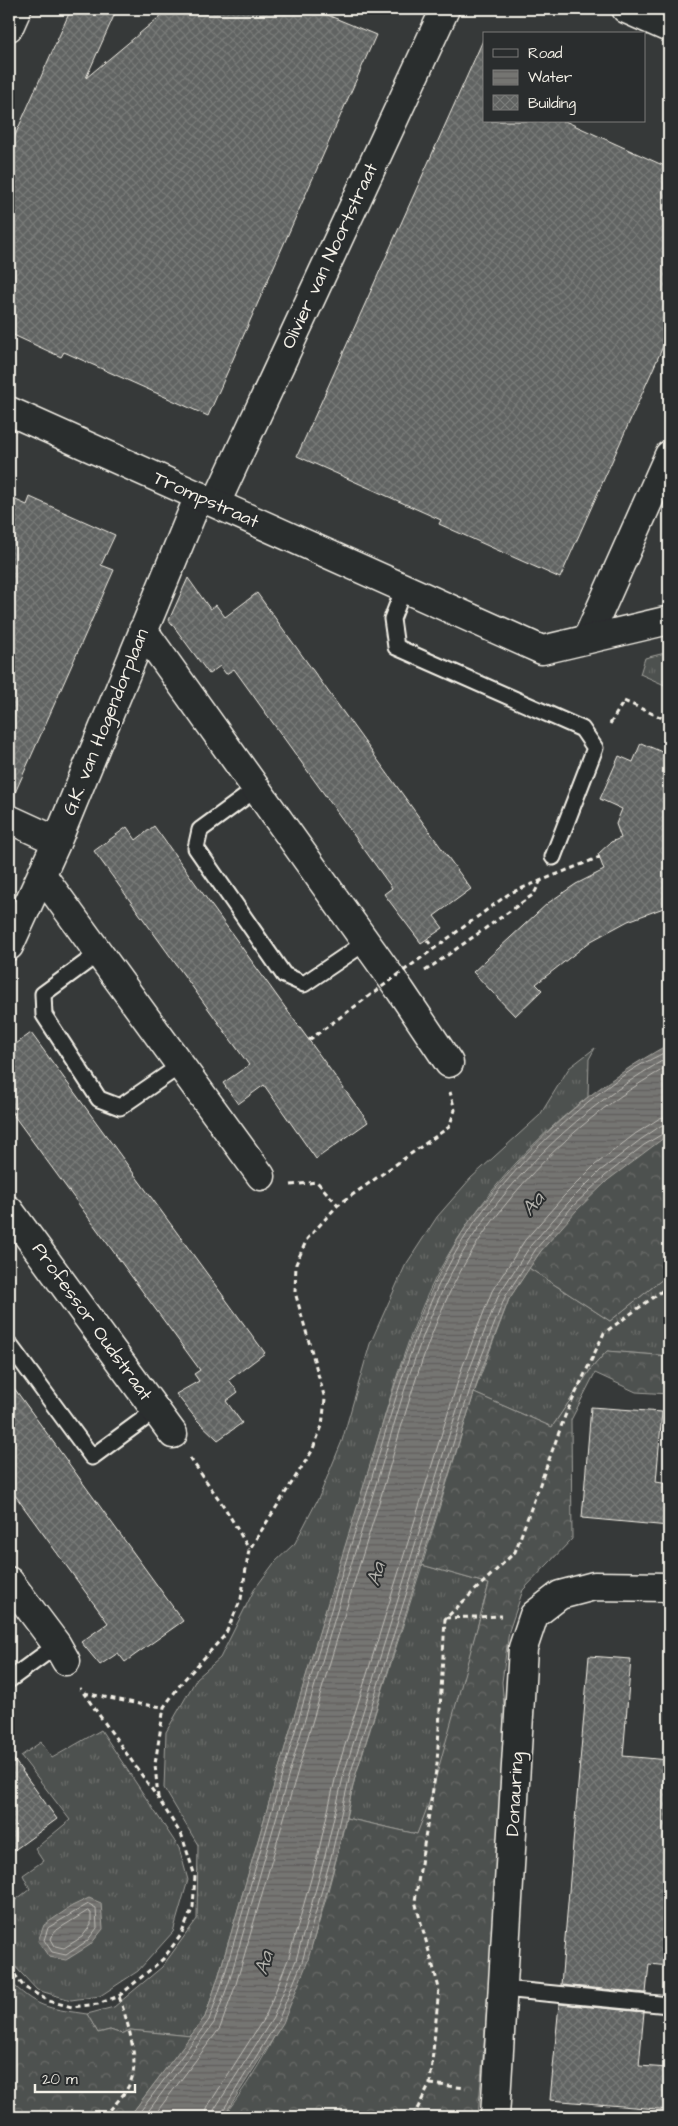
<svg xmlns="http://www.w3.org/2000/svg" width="678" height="2126" font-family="'Architects Daughter',sans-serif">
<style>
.grass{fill:url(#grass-tufts);stroke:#a1a19c}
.forest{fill:url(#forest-crowns);stroke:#a1a19c}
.water{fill:url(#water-rules);stroke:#a8a7a1}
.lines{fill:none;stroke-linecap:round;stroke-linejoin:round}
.shore{stroke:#c1bfb9;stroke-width:1}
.building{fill:url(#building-cross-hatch);stroke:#f4f1e8}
.lane-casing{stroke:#f4f1e8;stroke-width:19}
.street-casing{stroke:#f4f1e8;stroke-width:31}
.secondary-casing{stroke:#f4f1e8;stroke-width:31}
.path{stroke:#f4f1e8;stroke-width:3;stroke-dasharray:5 4;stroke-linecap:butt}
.lane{stroke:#2a2d2e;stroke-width:15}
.street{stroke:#2a2d2e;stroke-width:28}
.secondary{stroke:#2a2d2e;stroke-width:28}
.path-bridge{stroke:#f4f1e8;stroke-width:3;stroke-dasharray:5 4;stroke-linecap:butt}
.labels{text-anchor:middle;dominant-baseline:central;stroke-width:4;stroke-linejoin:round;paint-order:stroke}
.street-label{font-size:19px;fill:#f4f1e8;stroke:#2a2d2e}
.water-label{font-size:20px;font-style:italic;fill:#b4b3ad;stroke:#2a2d2e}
</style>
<defs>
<pattern id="grass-tufts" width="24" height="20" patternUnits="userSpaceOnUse" patternTransform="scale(1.25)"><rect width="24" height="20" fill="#4e514f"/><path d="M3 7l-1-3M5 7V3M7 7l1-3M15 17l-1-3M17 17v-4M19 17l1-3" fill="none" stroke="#686a68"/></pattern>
<pattern id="forest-crowns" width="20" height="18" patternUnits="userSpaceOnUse" patternTransform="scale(1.25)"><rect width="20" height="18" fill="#4e514f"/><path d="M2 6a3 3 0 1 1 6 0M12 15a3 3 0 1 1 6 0" fill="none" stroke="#686a68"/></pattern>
<pattern id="water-rules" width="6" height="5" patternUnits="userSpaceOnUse" patternTransform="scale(1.25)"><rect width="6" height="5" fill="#757572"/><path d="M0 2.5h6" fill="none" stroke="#5f5e5c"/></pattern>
<pattern id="building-cross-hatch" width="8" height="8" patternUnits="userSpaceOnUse" patternTransform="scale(1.25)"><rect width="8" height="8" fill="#616362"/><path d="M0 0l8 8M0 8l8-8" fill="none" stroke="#787a78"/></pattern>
</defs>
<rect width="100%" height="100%" fill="#363939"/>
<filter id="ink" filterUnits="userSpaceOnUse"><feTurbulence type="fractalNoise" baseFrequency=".02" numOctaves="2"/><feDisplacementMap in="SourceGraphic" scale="10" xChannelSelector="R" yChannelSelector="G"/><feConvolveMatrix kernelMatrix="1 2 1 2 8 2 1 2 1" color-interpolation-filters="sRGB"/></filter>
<g filter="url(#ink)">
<path class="grass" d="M669,652V687L640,674L645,658Z
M595,1048L589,1059L588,1097C526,1144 470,1210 435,1279C400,1350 382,1430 358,1506C309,1662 264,1821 218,1978L205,2017L191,2036L130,2030L122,2034L110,2030L98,2033L87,2014L114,2007L162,1967L197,1919L198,1845L164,1788L166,1732L197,1678L220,1658L254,1590L274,1563L295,1543L319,1497L342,1441L370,1344L405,1266L437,1217L471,1178L540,1115L569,1068Z
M529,1268L610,1321L669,1274V1356L607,1351L591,1369L552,1427L474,1393L509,1299Z
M422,1565L489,1584L430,1803L417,1834L346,1818L355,1777Z
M101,1730L179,1848L188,1880L173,1932L138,1971L100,1996L71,2000L37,1990L9,1960V1905L30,1889L23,1875L43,1861L35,1849L70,1820L21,1756L41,1742L52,1758Z"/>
<path class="forest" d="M669,1134V1274L610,1321L529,1268C565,1214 615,1169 669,1134Z
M607,1351L669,1356V1394L636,1392L595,1373L571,1420L572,1539L523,1590L509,1631L502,1682L508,1753L478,2117H223C293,2028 321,1926 346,1818L417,1834L429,1803L489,1584L422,1565L474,1393L552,1427L591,1369Z
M14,1985C38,2009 54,2009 87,2014L98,2033L110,2030L122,2034L130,2030L191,2036L129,2117H9V1987Z"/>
<path class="water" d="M669,1044V1134L608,1180L576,1211L540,1252L509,1299L480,1374L355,1777L336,1859L307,1963L283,2023L223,2117H129L205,2017L218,1978C264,1820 309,1662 358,1504C388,1409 412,1310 467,1225C475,1212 487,1200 497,1187C548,1125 599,1083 669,1044Z
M89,1898L101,1903L103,1929L90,1945L66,1960L49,1957L38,1941L44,1925L72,1906Z"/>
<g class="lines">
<path class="shore" d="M89,1904L96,1908L97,1928L87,1941L66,1955L52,1952L44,1940L48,1928Z
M88,1911L91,1913V1925L82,1937L64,1948L55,1946L51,1939L54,1932Z
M136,2117L209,2020L223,1980C270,1817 316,1655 367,1493C395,1403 418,1306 472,1226C511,1169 569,1112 627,1073C640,1064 655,1058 669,1050
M144,2117L214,2023L229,1982C276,1819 322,1656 373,1494C401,1405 423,1307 478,1229C528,1158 594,1099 669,1057
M153,2117L220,2028L236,1984C283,1821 330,1658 381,1496C408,1407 430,1310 484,1233C533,1164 596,1106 669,1066
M205,2117L208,2106L266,2015L289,1957L318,1854L337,1771L462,1368L492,1291L525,1240L563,1197L595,1165L635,1134L660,1118L669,1116
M213,2117L214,2110L273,2018L296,1960L325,1856L344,1773L469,1371L499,1294L531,1245L568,1203L600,1171L640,1140L662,1125L669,1124
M219,2117L278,2021L302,1962L331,1857L350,1775L475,1373L505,1297L536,1249L572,1207L605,1176L644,1145L669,1130"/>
</g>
<path class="building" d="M71,9H117L86,78L169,9H313L376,35L208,416L64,352L61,357L9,333V149Z
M484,38V121H565L669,168V333L560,578L439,524L441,520L297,456Z
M9,497L27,505L30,497L115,535L101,565L114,570L10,804Z
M188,578L210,609L216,605L225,617L257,593L471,889L434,916L443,928L421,943L384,894L392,888L234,669L226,674L220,666L209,674L169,620Z
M641,743L669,755V906L628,921L591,941L536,984L542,990L515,1016L473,972L548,903L576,884L604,870L598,854L611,842L621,838L616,824L622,809L600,799L619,756L633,762Z
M154,826L368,1122L316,1159L264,1085L238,1104L223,1083L249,1065L94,851L127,827L136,840Z
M31,1033L265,1353L229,1380L238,1392L226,1401L242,1423L218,1440L197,1420L176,1394L199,1381L194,1374L200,1370L9,1109V1049Z
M9,1381L183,1621L125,1662L118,1653L100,1665L81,1642L108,1623L9,1487Z
M591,1407L662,1412L656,1482L669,1484V1526L582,1518Z
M589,1656L631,1659L623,1756L669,1760V1966L649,1964L646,1993L561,1985Z
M9,1753L57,1819L9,1854Z
M559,2004L644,2012L639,2066L669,2068V2110L550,2100Z"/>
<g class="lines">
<defs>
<path id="lane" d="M404,588L392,619L396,647L582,729L595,748L553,857
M256,789L200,830L196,848L284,975L304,984L366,942
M99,953L43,994L44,1015L99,1099L120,1107L181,1065
M9,1344L92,1457L156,1410
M9,1680L57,1645
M503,1989L669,2005"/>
<path id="street" d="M626,9L669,28
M9,27L17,9
M216,503L445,9
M143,630L400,990L449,1063
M587,639L669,455
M9,819L57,841
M42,875L261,1176
M9,946L57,841L199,496
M9,1210L173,1434
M9,1581L57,1645L66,1661
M495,2117L523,1648L534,1615L560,1595L594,1586L669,1587"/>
<path id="secondary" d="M9,411L542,650L669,620"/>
</defs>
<use href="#lane" class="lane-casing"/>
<use href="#street" class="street-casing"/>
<use href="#secondary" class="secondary-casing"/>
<path class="path" d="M610,724L624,701L669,721
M427,940L434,949
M425,971L534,894L542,878
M291,1185L317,1182L338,1205
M190,1458L225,1508L249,1549
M445,1618L502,1616
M84,1693L139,1704L164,1707
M158,1798L155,1764L164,1707L183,1681L225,1635L241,1599L249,1550L312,1451L322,1426L325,1399L295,1292L296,1264L307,1239L338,1205L449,1127L455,1110L450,1092
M9,1967L24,1987L49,2001L72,2007L98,2004L119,1996L163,1959L181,1935L193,1907L195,1876L182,1836L158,1798L80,1688
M430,2084L466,2088
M104,2117C112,2107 125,2095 130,2083C141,2061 126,2018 119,1996
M413,2117L430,2084L439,1988L415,1901L437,1764L445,1619L515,1552L565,1416L604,1333L669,1286"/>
<use href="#lane" class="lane"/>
<use href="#street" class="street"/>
<use href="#secondary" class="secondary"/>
<path class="path-bridge" d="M309,1040L510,893L600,857"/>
</g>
</g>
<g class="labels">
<g class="street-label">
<text transform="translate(330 256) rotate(-65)">Olivier van Noortstraat</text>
<text transform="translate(206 500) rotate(24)">Trompstraat</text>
<text transform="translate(106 722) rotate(-68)">G.K. van Hogendorplaan</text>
<text transform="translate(92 1322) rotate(54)">Professor Oudstraat</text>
<text transform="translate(515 1794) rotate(-87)">Donauring</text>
</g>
<g class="water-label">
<text transform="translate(533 1204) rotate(-50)">Aa</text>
<text transform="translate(376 1574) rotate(-73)">Aa</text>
<text transform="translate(264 1963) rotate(-73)">Aa</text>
</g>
</g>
<rect width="678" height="2126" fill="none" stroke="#2a2d2e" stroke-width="30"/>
<rect x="15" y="15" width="648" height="2096" fill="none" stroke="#f4f1e8" stroke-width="2" filter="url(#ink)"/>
<rect x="483" y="32" width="162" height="90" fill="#2a2d2e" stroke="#7b7b78"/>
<rect x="493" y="49" width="25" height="8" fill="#2a2d2e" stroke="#7b7b78"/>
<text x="528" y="58" font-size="15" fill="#f4f1e8">Road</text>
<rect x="493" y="70" width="25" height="15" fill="url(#water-rules)" stroke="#7b7b78"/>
<text x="528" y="82" font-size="15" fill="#f4f1e8">Water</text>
<rect x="493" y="95" width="25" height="15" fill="url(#building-cross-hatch)" stroke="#7b7b78"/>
<text x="528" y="108" font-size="15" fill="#f4f1e8">Building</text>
<path d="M35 2084v8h100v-8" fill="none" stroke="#f4f1e8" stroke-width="2.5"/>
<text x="42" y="2084" font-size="15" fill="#f4f1e8" stroke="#2a2d2e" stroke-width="4" paint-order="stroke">20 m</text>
</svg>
